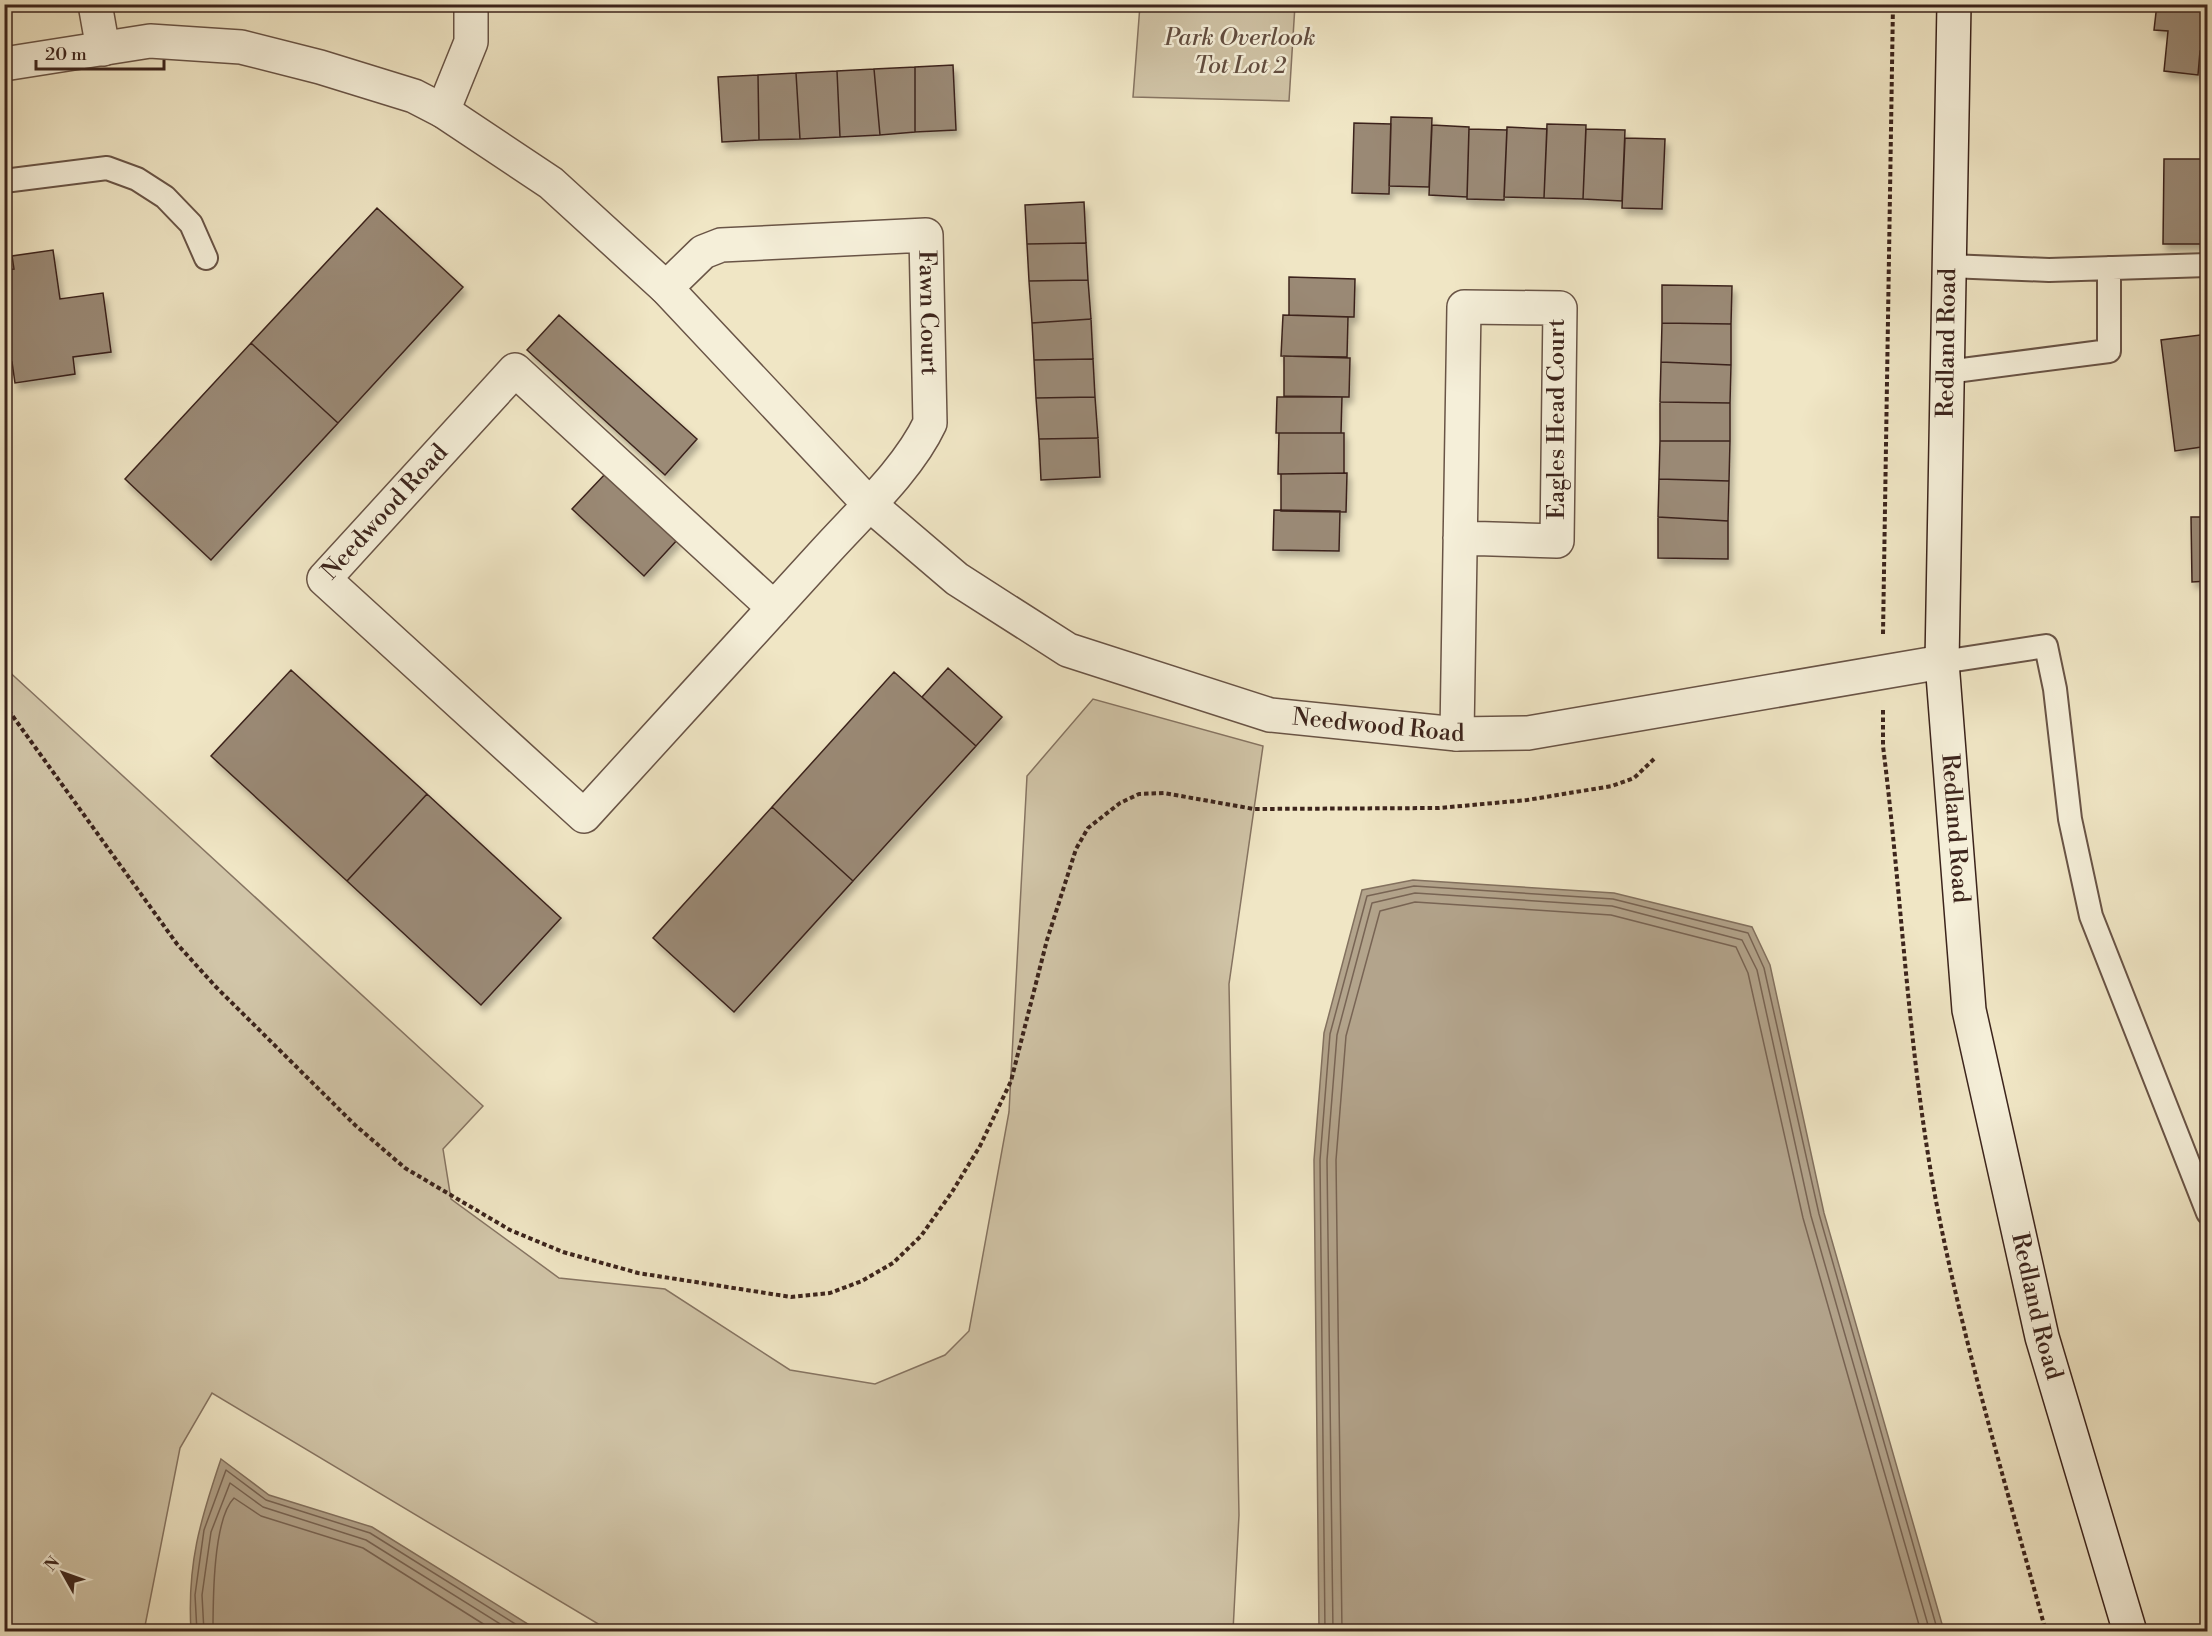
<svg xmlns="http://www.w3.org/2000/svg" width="2212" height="1636" font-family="'Libre Bodoni',serif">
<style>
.green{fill:#d1c5a8;stroke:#867462;stroke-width:1.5}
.water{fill:#b3a48c;stroke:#83715f;stroke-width:1.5}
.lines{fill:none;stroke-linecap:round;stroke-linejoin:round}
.shore{stroke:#786454;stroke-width:1.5}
.building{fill:#9a8974;stroke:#3c241c;stroke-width:1.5;filter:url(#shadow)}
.service-casing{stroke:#695446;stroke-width:26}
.minor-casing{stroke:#695446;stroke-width:36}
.secondary-casing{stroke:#3c241c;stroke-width:36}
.path{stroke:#3c241c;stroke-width:4;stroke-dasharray:4.5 3;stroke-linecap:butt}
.service{stroke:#f5efd9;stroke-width:22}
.minor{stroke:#f5efd9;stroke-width:33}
.secondary{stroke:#f5efd9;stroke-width:33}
.labels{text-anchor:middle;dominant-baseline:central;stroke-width:5;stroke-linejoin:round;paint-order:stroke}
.park-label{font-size:24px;font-style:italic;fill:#614c3f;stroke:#f5efd9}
.street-label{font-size:24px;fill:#3c241c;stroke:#f5efd9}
</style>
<defs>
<filter id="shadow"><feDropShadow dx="3.5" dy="6" stdDeviation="3" flood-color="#0004"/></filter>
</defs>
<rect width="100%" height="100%" fill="#f0e6c5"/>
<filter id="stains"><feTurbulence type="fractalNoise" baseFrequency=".00333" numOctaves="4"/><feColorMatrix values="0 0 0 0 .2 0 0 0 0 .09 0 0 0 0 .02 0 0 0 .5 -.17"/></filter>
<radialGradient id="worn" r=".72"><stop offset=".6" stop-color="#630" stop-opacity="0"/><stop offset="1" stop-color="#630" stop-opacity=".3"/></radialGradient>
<path class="green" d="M1140,5H1295L1289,101L1133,97Z
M4,667L483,1106L443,1149L451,1199L559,1278L665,1289L790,1370L875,1384L945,1355L969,1331L1009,1112L1027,776L1093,699L1263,746L1229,984L1239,1515L1233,1631H610L212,1393L180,1448L144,1631H5Z"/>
<path class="water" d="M1413,880L1614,893L1752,927L1770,965L1824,1213L1944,1631H1319L1314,1160L1324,1033L1362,890Z
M221,1459L269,1495L372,1527L539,1631H191C187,1564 200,1521 221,1459Z"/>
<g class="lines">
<path class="shore" d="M197,1632L195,1595L204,1530L226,1470L266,1500L370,1533L528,1632
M204,1632L202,1595L211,1532L230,1483L263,1507L366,1540L513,1632
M213,1632C213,1601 213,1519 234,1498L261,1516L363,1548L496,1632
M1325,1632L1320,1160L1330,1034L1367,896L1414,886L1613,899L1748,933L1764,968L1819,1214L1938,1632
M1333,1632L1327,1160L1337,1035L1372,903L1415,893L1612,906L1742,940L1757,970L1811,1216L1930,1632
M1342,1632L1336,1160L1346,1036L1380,911L1415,902L1611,915L1736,947L1748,973L1803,1218L1921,1632"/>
</g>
<path class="building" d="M2157,4H2208V52L2200,51L2198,75L2164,71L2168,31L2154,30Z
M953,65L956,130L915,132V67Z
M915,67V132L880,135L874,69Z
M874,69L880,135L840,137L837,71Z
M837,71L840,137L800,139L796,73Z
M796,73L800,139L759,140L758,75Z
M758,75L759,140L722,142L718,77Z
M1391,117L1432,118L1429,187L1389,186Z
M1354,123L1391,124L1389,194L1352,193Z
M1547,124L1586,125L1583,199L1544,198Z
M1432,125L1469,127L1467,197L1429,195Z
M1507,127L1547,129L1544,198L1504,197Z
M1469,129L1507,130L1504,200L1467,199Z
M1586,129L1625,130L1622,201L1583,199Z
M1625,138L1665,139L1662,209L1622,208Z
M2164,159H2208V244H2163Z
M1084,202L1086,243L1027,244L1025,205Z
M377,208L463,287L338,423L251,343Z
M1086,243L1088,280L1029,281L1027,244Z
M53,250L60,299L103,293L111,352L73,357L75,374L15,383L12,362L4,363V270L14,269L12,256Z
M1289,277L1355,279L1354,317L1289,315Z
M1088,280L1091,319L1032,323L1029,281Z
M1662,285L1732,286L1731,324L1662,323Z
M559,315L697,439L665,475L527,350Z
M1283,315L1348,317L1347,357L1281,356Z
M1091,319L1093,359L1034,360L1032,323Z
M1662,323L1731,324V365L1661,362Z
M2208,334V446L2175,451L2161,340Z
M251,343L338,423L211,560L125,479Z
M1284,356L1350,358L1349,397L1284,396Z
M1093,359L1095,397L1036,398L1034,360Z
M1661,362L1731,365L1730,403L1660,402Z
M1095,397L1098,438L1039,439L1036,398Z
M1277,397H1342L1341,433H1276Z
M1660,402L1730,403V441H1660Z
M1279,433H1344V473L1278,474Z
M1098,438L1100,477L1041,480L1039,439Z
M1660,441H1730L1729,481L1659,479Z
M606,473L678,539L644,576L572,509Z
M1347,473L1346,512L1281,511V474Z
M1659,479L1729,481L1728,521L1658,517Z
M1274,510L1340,511L1339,551L1273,550Z
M1658,517L1728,521V559L1658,558Z
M2191,517H2208V581L2192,582Z
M948,668L1002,717L976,746L922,697Z
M291,670L427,794L347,881L211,756Z
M894,672L976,746L853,881L772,807Z
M427,794L561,918L481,1005L347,881Z
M772,807L853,881L734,1012L653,938Z"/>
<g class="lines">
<defs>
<path id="service" d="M4,181L107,168L137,179L165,197L191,224L206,258
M1949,266L2049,270L2208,265
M1947,372L2109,351V268
M1942,662L2046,646L2055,689L2070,819L2091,916L2208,1213"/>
<g id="minor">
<path d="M95,4L103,49"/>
<path id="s1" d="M4,64L150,41L241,47L320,67L414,96L443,111L551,183L666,288L868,503L957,579L1068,650L1270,715L1457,734L1528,733L1942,662"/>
<path d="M443,111L471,42V4"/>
<path id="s2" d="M666,288L703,252L721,245L926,235L930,423C908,470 859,514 824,553C744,641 664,728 584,816L324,579L515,370L774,608"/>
<path d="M1457,734L1464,307L1560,308L1557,541L1460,538"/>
</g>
<g id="secondary">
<path id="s3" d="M1954,4L1942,662L1969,1010L2042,1337L2130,1632"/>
</g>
</defs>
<use href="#service" class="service-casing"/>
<use href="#minor" class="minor-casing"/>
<use href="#secondary" class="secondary-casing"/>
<path class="path" d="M1883,634L1893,4
M4,704L177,944L216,987L355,1125L405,1168L510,1230L563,1252L638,1273L791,1297L830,1293L862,1281L893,1263L921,1236L952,1192L980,1146L1011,1081L1047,940L1076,849L1088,828L1120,803L1139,794L1164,793L1254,809L1439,808L1527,800L1612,786L1634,778L1654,759
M1883,710V746C1902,898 1908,1051 1936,1201C1964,1346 2007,1489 2046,1632"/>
<use href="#service" class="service"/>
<use href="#minor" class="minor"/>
<use href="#secondary" class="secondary"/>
</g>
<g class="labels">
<g class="park-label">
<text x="1240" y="38">Park Overlook<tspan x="1240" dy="28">Tot Lot 2</tspan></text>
</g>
<g class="street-label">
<text stroke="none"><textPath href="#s2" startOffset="354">Fawn Court</textPath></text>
<text transform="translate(1947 343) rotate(-89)">Redland Road</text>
<text transform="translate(1557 419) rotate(-90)">Eagles Head Court</text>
<text stroke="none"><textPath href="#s2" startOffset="1431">Needwood Road</textPath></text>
<text stroke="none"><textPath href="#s1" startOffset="1602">Needwood Road</textPath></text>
<text stroke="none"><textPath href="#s3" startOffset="825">Redland Road</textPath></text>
<text stroke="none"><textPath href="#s3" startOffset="1311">Redland Road</textPath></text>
</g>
</g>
<rect width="2212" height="1636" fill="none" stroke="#f0e6c5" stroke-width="24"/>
<rect x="6" y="6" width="2200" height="1624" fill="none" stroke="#3c241c" stroke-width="3"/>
<rect x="12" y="12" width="2188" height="1612" fill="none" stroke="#3c241c" stroke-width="1.5"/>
<g transform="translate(63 1573) rotate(310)" stroke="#f5efd9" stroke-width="4.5" paint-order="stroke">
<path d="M0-4.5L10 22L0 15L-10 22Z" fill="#3c241c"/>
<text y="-9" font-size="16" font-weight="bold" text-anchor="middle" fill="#3c241c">N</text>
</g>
<path d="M36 60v9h128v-9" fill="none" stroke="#3c241c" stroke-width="3"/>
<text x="45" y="60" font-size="18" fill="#3c241c" stroke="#f5efd9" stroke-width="4.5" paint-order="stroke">20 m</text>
<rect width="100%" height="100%" filter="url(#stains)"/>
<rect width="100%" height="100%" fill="url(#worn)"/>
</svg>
